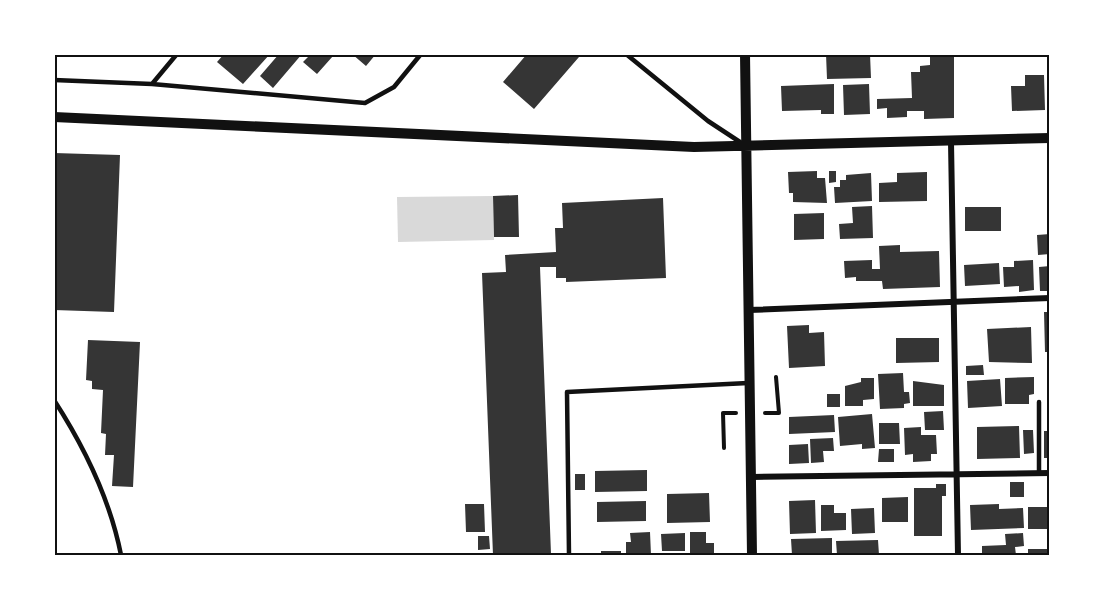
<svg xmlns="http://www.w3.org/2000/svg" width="1104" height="609" font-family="'Noto Serif',serif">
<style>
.water{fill:#d9d9d9}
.building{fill:#353535}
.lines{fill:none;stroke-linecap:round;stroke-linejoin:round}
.path{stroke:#111;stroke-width:4}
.service{stroke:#111;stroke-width:4.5}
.minor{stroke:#111;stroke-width:6}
.tertiary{stroke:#111;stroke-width:10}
.neatline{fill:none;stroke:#111;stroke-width:2}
</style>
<rect width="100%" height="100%" fill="#fff"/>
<path class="water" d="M493,196L494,240L398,242L397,197Z"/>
<path class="building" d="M224,54H270L243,84L217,62Z
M279,54H302L273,88L260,76Z
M311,54H331L333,56L317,74L303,62Z
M352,54H376L366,66Z
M527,54H575L579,57L534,109L503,82Z
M826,54H870L871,78L827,79Z
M930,54H954V118L924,119V111H907V117L887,118V108L877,109V99L912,98L911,72H920V66L930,65Z
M1025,75H1044L1045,110L1012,111L1011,86H1025Z
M834,84V114H821V110L782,111L781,86Z
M869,84L870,114L844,115L843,85Z
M54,153L120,155L114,312L54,310Z
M817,171V178H825L827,203L793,202V193H789L788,172Z
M829,171H836V182L829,183Z
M927,172V201L879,202V183L897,182V173Z
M871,173L872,201L835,203L834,187H840V180H846V175Z
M518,195L519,237H494L493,196Z
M663,198L666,278L566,282V278H556V267H540L551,554L493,555L482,273L506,272L505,255L556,252L555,228H563L562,203Z
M872,206L873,238L840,239L839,224L853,223L852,207Z
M965,207H1001V231H965Z
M824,213V239L794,240V214Z
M1050,234V254L1038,255L1037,235Z
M900,245V252L939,251L940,287L883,289L882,281H856V277L845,278L844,261L872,260V269H880L879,246Z
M1033,260L1034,290L1019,292V286L1004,287L1003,267H1014V261Z
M999,263L1000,284L965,286L964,265Z
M1050,266V291H1040L1039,267Z
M1044,312H1050V352H1045Z
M809,325V333L824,332L825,366L789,368L787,326Z
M1031,327L1032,363L989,362L987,329Z
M896,338H939V362L896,363Z
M88,340L140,342L133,487L112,486L114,455H105L106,434L101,433L103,390L92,389V381L86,380Z
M983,365L984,375H966V366Z
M903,373L904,392H909L910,403L904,404V408L880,409L878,374Z
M1034,377V394L1029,395V404H1005V378Z
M861,378H874V399L863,400V406H845V386L861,382Z
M1000,379L1002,406L968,408L967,381Z
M913,381L944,385V406H913Z
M827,394H840V407H827Z
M943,411L944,430H925L924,412Z
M872,414L875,448L862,449V444L840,446L838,417Z
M834,415L835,432L789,434V417Z
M879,423H899L900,444H879Z
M1019,426L1020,458L977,459V427Z
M921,427V435H936L937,454H931V461L913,462V454L905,455L904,428Z
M1023,430H1033L1034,453L1024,454Z
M1044,431H1050V458H1044Z
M833,438L834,451H823L824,462L811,463L810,439Z
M808,444L809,463L789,464V445Z
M879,449H894V462H878Z
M647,470V491L595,492V471Z
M575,474H585V490H575Z
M1010,482H1024V497H1010Z
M936,484H946V496H942V536H914V488H936Z
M709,493L710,522L667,523V494Z
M908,497V522H882V498Z
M815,500L816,533L790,534L789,501Z
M646,501V521L597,522V502Z
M465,504H484L485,532H466Z
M999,504V509L1023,508L1024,528L971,530L970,505Z
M821,505H834V513H846V530L821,531Z
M1028,507H1050V529H1028Z
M874,508L875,533L852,534L851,509Z
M650,532L651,555H626V542H631L630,533Z
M690,532H706V543H714V555H690Z
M685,533V551H662L661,534Z
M1023,533L1024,546L1015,547L1016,555H982V546L1006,545L1005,534Z
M478,536H489L490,549L478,550Z
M832,538V555H792L791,539Z
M878,540L879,555H837L836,541Z
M1028,549H1050V555H1028Z
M601,551H621V555H601Z"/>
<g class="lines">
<path class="path" d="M765,413H779L776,377
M724,448L723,413H736"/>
<path class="service" d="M626,54L708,121L743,144
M54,80L152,84L177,54
M152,84L365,103L394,87L421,54
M54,400C85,448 110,499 121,555
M1039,473V402
M569,555L567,392L748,383"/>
<path class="minor" d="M951,142L958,555
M749,310L1050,298
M752,477L1050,473"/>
<path class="tertiary" d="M745,54L752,555
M54,117L694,147L1050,138"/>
</g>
<rect width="1104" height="609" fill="none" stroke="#ffffff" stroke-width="111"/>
<rect x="56" y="56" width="992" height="498" class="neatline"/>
</svg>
